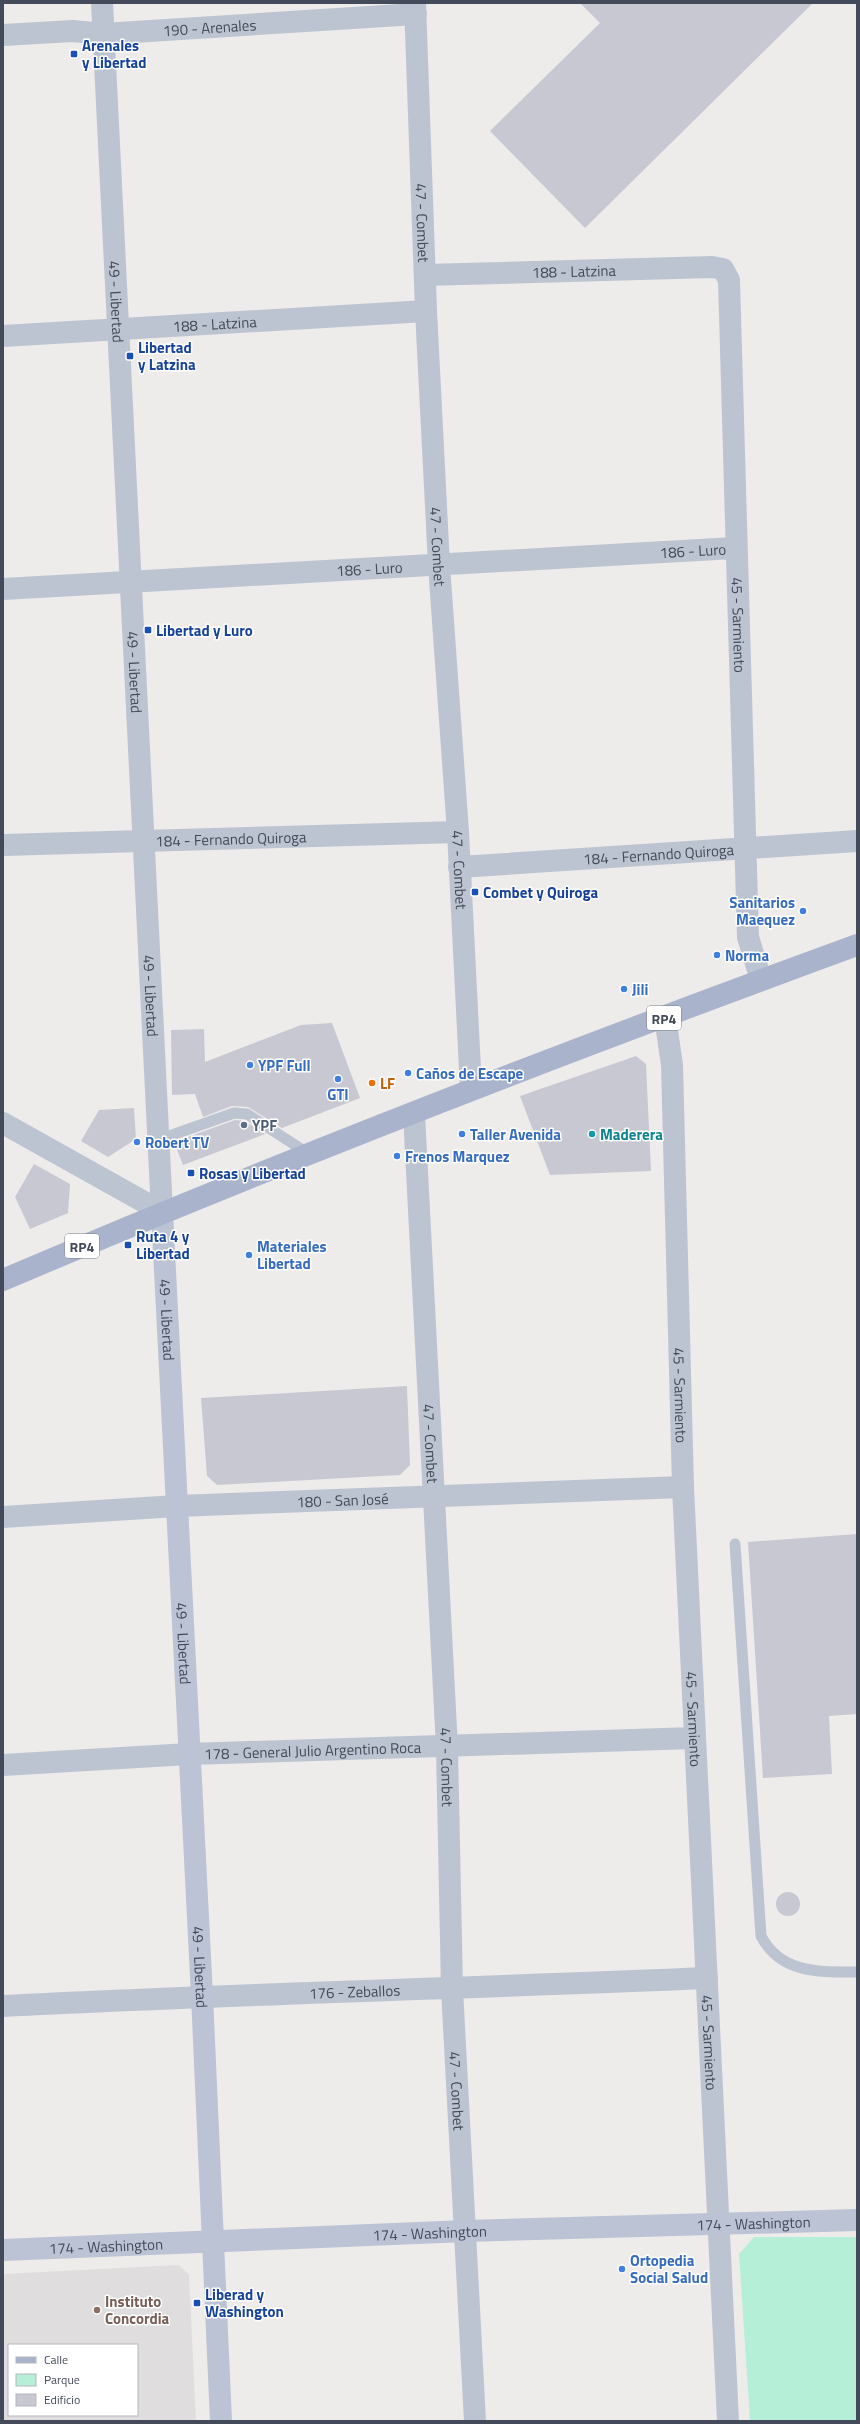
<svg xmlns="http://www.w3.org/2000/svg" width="860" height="2424" font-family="'Titillium Web',sans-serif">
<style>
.education{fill:#dfdddd;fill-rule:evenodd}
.green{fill:#b6efd7}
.building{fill:#c7c8d1}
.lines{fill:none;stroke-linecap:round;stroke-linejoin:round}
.lane{stroke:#bdc4d1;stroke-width:11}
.street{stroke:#bdc4d1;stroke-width:22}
.secondary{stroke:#bcc3d5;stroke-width:22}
.primary{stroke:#a9b4cc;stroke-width:22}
.transit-dot{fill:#1a4fb4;stroke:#fff;stroke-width:1.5}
.shop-dot{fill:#3f7fe0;stroke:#fff;stroke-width:1.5}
.food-dot{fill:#e8710a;stroke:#fff;stroke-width:1.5}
.service-dot{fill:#5c6f8a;stroke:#fff;stroke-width:1.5}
.culture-dot{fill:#0f9aa8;stroke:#fff;stroke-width:1.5}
.education-dot{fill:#8d6e63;stroke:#fff;stroke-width:1.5}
.labels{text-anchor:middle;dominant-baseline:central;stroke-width:3;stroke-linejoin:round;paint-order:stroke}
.shield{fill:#fff;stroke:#7b808b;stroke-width:1}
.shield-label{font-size:14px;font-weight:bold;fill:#434a59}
.street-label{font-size:15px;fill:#434a59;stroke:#fff}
.transit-label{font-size:15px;font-weight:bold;fill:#164399;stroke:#fff;text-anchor:start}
.shop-label{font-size:15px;font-weight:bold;fill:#366cbe;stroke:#fff;text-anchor:start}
.food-label{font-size:15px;font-weight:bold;fill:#c56008;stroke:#fff;text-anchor:start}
.service-label{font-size:15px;font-weight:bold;fill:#4e5e75;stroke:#fff;text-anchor:start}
.culture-label{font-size:15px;font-weight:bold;fill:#0d838f;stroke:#fff;text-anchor:start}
.education-label{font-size:15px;font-weight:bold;fill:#785e54;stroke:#fff;text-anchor:start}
</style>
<rect width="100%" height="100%" fill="#eeebeb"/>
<path class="education" d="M179,2265L189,2275L196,2421H3V2274ZM9,2345H137V2415H9Z"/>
<path class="green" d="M754,2237H857V2421H750L739,2254Z"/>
<path class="building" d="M580,3H813L585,228L490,131L600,23Z
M332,1023L360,1098L282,1128L248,1107L232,1106L203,1117L195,1094L172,1095L171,1030L204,1029L205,1062L301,1025Z
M636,1056L646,1064L651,1171L550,1175L520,1096Z
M134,1108L136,1139L108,1157L81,1141L99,1110Z
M235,1120L245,1121L265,1134L183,1165L174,1142Z
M34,1164L70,1184L68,1213L30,1229L15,1197Z
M407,1386L410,1465L400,1475L217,1485L207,1476L201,1398Z
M857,1534V1714L829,1716L832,1774L763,1778L748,1542Z
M776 1904a12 12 0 1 1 24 0a12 12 0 1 1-24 0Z"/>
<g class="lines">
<path class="lane" d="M158,1140L234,1113L247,1114L309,1154
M735,1544L761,1936C781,1974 820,1972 857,1972"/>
<g class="street">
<path id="s1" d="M102,3L162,1212"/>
<path id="s2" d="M415,3L426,311L439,565L458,832L471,1089"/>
<path id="s3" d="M3,35L73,31L103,34L416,14"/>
<path id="s4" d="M425,275L712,267L723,269L729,280L748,937L761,980"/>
<path id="s5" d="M3,336L426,311"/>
<path id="s6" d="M3,589L735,548"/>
<path id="s7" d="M3,845L458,832"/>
<path id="s8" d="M459,867L857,841"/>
<path id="s9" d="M665,1017L672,1065L683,1487L728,2421"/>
<path id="s10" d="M414,1114L447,1748L452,1989L475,2421"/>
<path d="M3,1123L162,1212"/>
<path id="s11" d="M3,1517L177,1506L683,1487"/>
<path id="s12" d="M3,1765L189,1754L694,1738"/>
<path id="s13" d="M3,2006C238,1994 472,1988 707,1978"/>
</g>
<g class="secondary">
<path id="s14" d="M162,1212L202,1996L221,2421"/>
<path id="s15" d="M3,2250L466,2231L857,2220"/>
</g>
<path class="primary" d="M3,1280C284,1160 570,1050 857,945"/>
</g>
<g class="transit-dot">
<rect x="70" y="50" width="8" height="8" rx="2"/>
<rect x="126" y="352" width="8" height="8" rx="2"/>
<rect x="144" y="626" width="8" height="8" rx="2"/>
<rect x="471" y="888" width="8" height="8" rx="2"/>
<rect x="187" y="1169" width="8" height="8" rx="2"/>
<rect x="124" y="1241" width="8" height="8" rx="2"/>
<rect x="193" y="2299" width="8" height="8" rx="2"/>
</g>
<g class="shop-dot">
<circle cx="803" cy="911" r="4"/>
<circle cx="717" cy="955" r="4"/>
<circle cx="624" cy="989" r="4"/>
<circle cx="250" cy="1065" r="4"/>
<circle cx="408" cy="1073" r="4"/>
<circle cx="338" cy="1079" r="4"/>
<circle cx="462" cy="1134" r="4"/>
<circle cx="137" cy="1142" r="4"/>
<circle cx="397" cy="1156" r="4"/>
<circle cx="249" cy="1255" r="4"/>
<circle cx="622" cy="2269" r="4"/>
</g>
<circle class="food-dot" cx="372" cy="1083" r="4"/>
<circle class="service-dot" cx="244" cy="1125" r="4"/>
<circle class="culture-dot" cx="592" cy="1134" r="4"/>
<circle class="education-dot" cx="97" cy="2310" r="4"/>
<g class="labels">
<g class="shield">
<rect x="647" y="1006" width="34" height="24" rx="3"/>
<rect x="65" y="1234" width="34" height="24" rx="3"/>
</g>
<g class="shield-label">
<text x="664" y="1018">RP4</text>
<text x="82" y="1246">RP4</text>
</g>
<g class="street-label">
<text stroke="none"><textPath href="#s3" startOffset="207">190 - Arenales</textPath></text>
<text stroke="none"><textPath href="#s2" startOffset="220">47 - Combet</textPath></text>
<text stroke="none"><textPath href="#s4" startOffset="149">188 - Latzina</textPath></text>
<text stroke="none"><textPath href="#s1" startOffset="299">49 - Libertad</textPath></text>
<text stroke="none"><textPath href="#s5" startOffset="212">188 - Latzina</textPath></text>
<text stroke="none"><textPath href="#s2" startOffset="544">47 - Combet</textPath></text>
<text stroke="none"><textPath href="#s6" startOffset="691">186 - Luro</textPath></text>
<text stroke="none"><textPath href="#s6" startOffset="367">186 - Luro</textPath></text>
<text stroke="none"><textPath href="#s4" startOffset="656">45 - Sarmiento</textPath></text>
<text stroke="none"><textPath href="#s1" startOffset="670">49 - Libertad</textPath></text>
<text stroke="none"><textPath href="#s7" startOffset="228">184 - Fernando Quiroga</textPath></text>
<text stroke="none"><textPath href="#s8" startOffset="200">184 - Fernando Quiroga</textPath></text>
<text stroke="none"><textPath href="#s2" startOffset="868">47 - Combet</textPath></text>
<text stroke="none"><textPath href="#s1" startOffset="994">49 - Libertad</textPath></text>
<text stroke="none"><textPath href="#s14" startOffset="108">49 - Libertad</textPath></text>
<text stroke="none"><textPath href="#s9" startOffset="379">45 - Sarmiento</textPath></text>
<text stroke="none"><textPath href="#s10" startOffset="330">47 - Combet</textPath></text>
<text stroke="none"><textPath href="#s11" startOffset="340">180 - San José</textPath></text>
<text stroke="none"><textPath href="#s14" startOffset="432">49 - Libertad</textPath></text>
<text stroke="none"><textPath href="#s9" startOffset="703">45 - Sarmiento</textPath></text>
<text stroke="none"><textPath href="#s12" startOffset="310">178 - General Julio Argentino Roca</textPath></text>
<text stroke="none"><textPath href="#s10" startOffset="654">47 - Combet</textPath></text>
<text stroke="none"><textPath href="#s14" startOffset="756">49 - Libertad</textPath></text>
<text stroke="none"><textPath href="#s13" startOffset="352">176 - Zeballos</textPath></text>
<text stroke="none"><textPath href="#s9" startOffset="1027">45 - Sarmiento</textPath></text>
<text stroke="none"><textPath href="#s10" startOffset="978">47 - Combet</textPath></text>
<text stroke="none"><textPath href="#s15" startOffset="751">174 - Washington</textPath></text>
<text stroke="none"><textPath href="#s15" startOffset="427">174 - Washington</textPath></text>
<text stroke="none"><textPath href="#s15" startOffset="103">174 - Washington</textPath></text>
</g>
<g class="transit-label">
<text x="82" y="45">Arenales<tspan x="82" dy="17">y Libertad</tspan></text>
<text x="138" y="347">Libertad<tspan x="138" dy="17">y Latzina</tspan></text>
<text x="156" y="630">Libertad y Luro</text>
<text x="483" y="892">Combet y Quiroga</text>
<text x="199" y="1173">Rosas y Libertad</text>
<text x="136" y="1236">Ruta 4 y<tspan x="136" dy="17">Libertad</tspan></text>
<text x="205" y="2294">Liberad y<tspan x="205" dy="17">Washington</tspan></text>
</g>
<g class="shop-label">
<text x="795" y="902" text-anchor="end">Sanitarios<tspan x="795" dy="17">Maequez</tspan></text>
<text x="725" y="955">Norma</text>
<text x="632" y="989">Jili</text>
<text x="258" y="1065">YPF Full</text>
<text x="416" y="1073">Caños de Escape</text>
<text x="338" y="1094" text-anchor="middle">GTI</text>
<text x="470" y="1134">Taller Avenida</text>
<text x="145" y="1142">Robert TV</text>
<text x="405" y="1156">Frenos Marquez</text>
<text x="257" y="1246">Materiales<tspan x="257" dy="17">Libertad</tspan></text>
<text x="630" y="2260">Ortopedia<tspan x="630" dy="17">Social Salud</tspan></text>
</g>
<g class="food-label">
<text x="380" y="1083">LF</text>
</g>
<g class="service-label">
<text x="252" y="1125">YPF</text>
</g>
<g class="culture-label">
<text x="600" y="1134">Maderera</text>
</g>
<g class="education-label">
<text x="105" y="2301">Instituto<tspan x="105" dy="17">Concordia</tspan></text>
</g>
</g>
<rect width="860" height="2424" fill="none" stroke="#434a59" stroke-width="8"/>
<rect x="8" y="2344" width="130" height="72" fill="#ffffff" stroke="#b4b7bd"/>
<rect x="16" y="2357" width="20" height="6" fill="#a9b4cc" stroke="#b4b7bd"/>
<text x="44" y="2364" font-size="12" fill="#434a59">Calle</text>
<rect x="16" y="2374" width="20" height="12" fill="#b6efd7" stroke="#b4b7bd"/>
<text x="44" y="2384" font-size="12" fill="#434a59">Parque</text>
<rect x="16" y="2394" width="20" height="12" fill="#c7c8d1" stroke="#b4b7bd"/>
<text x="44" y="2404" font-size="12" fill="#434a59">Edificio</text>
</svg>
